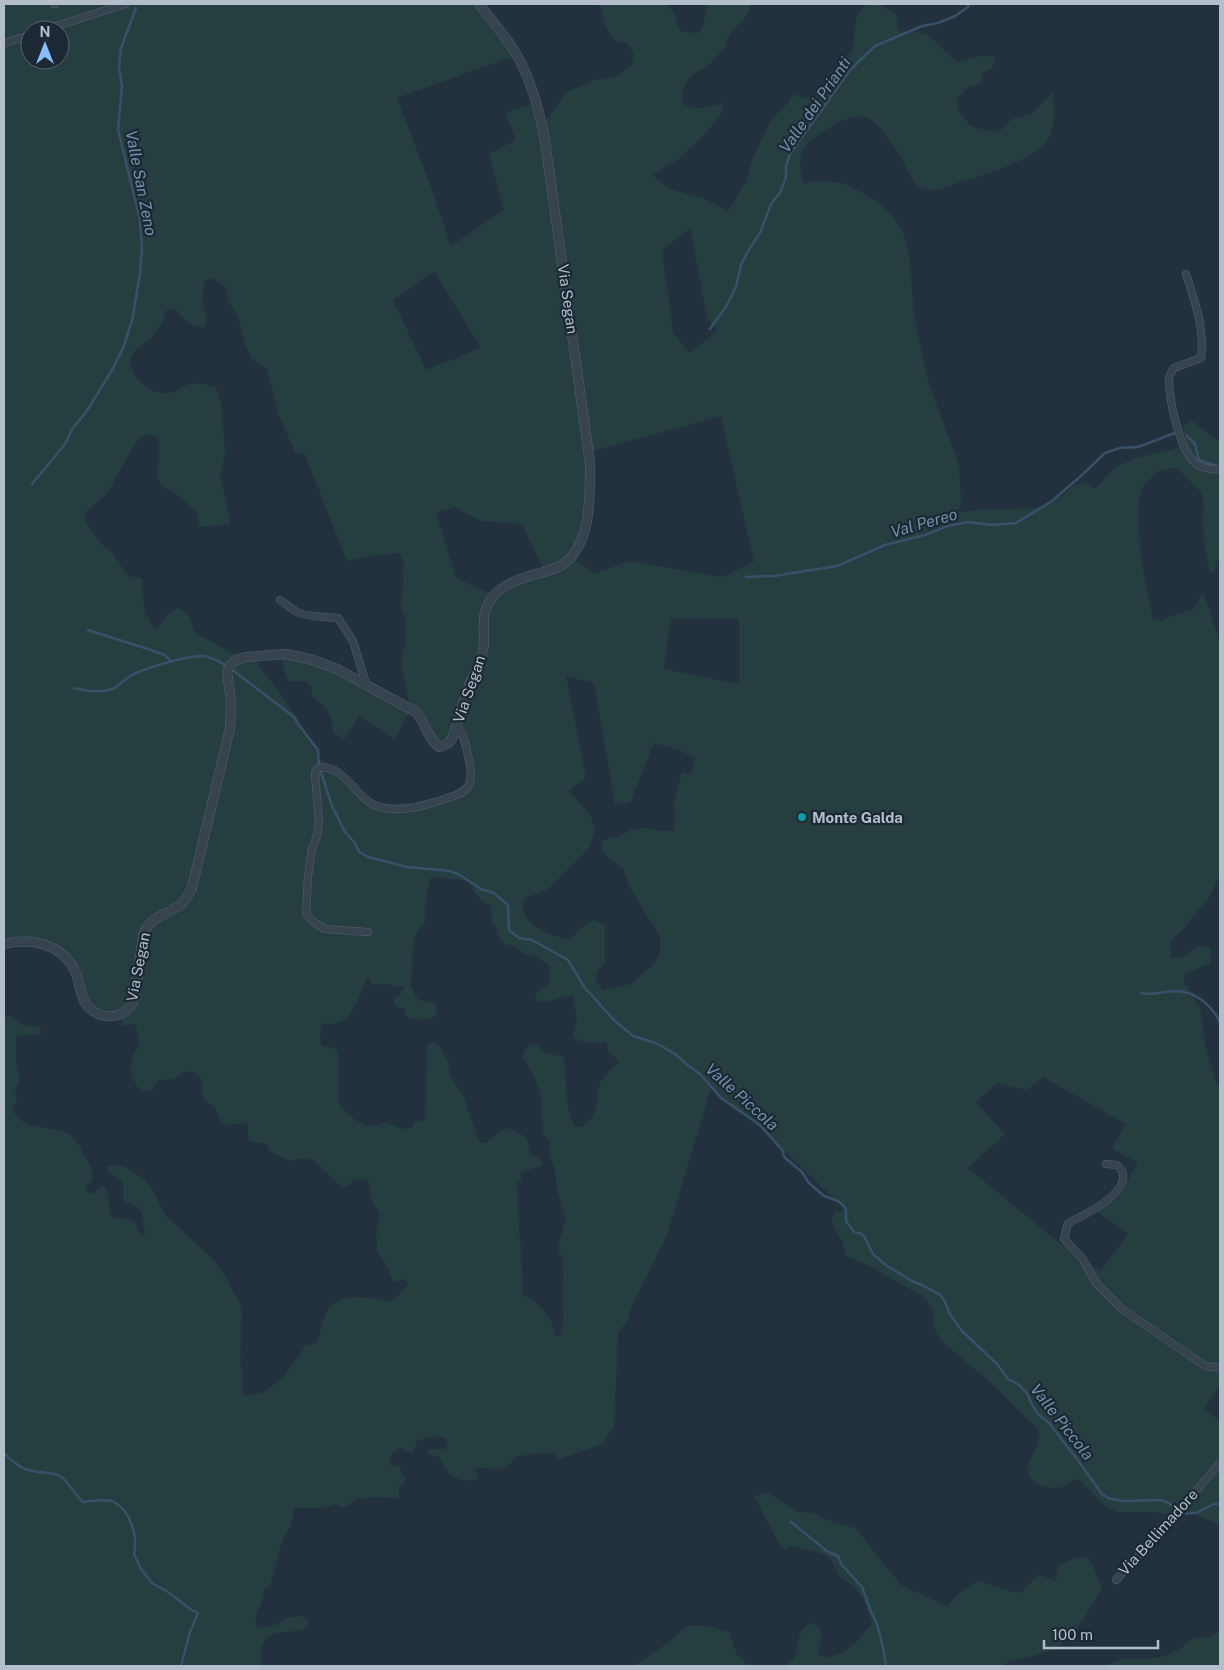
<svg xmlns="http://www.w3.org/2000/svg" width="1224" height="1670" font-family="'Public Sans',sans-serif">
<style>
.green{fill:#253f40;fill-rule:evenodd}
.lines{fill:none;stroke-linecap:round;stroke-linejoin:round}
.stream{stroke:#385069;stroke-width:2.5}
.minor-casing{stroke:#55616d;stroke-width:8}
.tertiary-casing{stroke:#55616d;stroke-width:10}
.minor{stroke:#37434f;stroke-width:7}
.tertiary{stroke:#37434f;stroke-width:9}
.culture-dot{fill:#0f9aa8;stroke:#1c2834;stroke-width:2}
.labels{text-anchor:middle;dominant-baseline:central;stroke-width:4.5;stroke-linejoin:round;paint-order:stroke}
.street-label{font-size:15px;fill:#b3beca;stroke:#1c2834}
.poi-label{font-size:15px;font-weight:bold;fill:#b3beca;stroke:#1c2834;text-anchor:start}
.water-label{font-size:16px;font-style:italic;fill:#7291ae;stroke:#1c2834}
</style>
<rect width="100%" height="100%" fill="#23313f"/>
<path class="green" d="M4,4H477L516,55L397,98L428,179L451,246L504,210L489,154L516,140L506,113L537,102L543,125L566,93L594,80L615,78L632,64L634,53L626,42C607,45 604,17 599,4H666C677,12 675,24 682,32L699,33L703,27L707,4H750C751,22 727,27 726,46C719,53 712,63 704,68C702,70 699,70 697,72C686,78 681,90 682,102C693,114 710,106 724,103L721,115L701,138L675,162L664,167L653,175C666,191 684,192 703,199C712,202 720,207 728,211L746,182L751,163L770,121L788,103L793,94L802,98H811L818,93L830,72L838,67L853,50L856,20L858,14L865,6L878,4L896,14L898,31L917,32L929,36L958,63L978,56L996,57L992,68L982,73L981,84L970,86L957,98V108L970,126L993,132L1001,130L1012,119L1031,114L1054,92C1053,110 1057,128 1045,143C1032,161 982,175 960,182C951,185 939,191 931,190C928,190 922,189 920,187C910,182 907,168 902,159C896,149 878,122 868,118C850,111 823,131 810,141C796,153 800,168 804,183L820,181L843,183L863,193L878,202L893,216L903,232L909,254L914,315L928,381L959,465L961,508L948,513L979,510L1039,508L1062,496L1074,485L1087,483L1095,489L1115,467L1136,458L1172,450L1187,442L1182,427L1192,421L1220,442V556L1212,573L1209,570L1205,547L1203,527L1204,501L1200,491L1178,469L1169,468L1157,472L1143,486L1138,504L1139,531L1142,565L1153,619L1163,621L1168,617L1193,609L1203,592L1220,642V875L1209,897L1185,927L1171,941V958H1183L1197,946L1211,948L1210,963L1185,974L1184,982L1200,1008L1205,1045L1215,1080L1220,1090V1386L1204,1409L1220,1420V1525L1189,1512L1163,1514L1153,1512H1118L1106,1507L1079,1480L1074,1479C1071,1480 1068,1484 1065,1486C1058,1490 1039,1487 1033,1481C1017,1465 1044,1449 1038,1431C1034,1422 1023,1416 1017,1409C1010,1403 1005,1396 998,1390C981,1373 961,1358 943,1342L937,1334L934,1327V1313L925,1298L870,1266L846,1256C844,1252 845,1249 843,1244C840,1235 832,1229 832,1218L836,1211L848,1212L766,1133L711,1088L667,1235L631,1308L628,1319L618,1333L614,1427L602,1444L557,1460L556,1454C548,1452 522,1454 514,1458C508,1472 490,1469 478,1467L473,1470L478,1475L476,1480C457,1483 446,1475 440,1457L428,1455L427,1449H445L448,1443L445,1438L433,1436L417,1441L412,1453L406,1452L402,1448C392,1450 391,1455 389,1464L400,1467L401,1473L405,1477L404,1483L399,1487V1498L369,1497L357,1499L347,1506L342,1507L336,1504L324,1508H294L291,1526C284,1532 285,1540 280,1547L270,1586L264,1590L262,1602L257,1612L255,1624L259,1628L276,1625L285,1618L303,1616L308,1620V1626C293,1638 270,1624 262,1646C260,1651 262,1660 261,1666H4L5,1017L11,1016L24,1026H36L41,1029V1035C32,1036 25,1033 16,1037V1062L20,1079C16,1086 14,1093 17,1101L12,1109C23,1133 51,1124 70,1135C78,1140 82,1152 87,1160C91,1168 94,1173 92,1182L87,1185L85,1190L90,1194L95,1192L98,1187L104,1186C109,1195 110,1205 110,1215C117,1221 131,1216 136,1224C138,1226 138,1232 140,1235L145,1234C143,1225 145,1213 137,1207C132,1204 127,1204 123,1200V1182L108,1171L107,1166H124L144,1179L152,1189L165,1215L215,1261L225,1276L242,1308L240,1363L242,1368V1393L247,1396L264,1392L283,1378L306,1345L315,1344L318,1342C324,1316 326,1297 357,1297C362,1298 369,1297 373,1298C380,1300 385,1301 393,1301L409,1283L405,1279L394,1282C388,1272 386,1260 377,1251L376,1233L380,1214L371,1199L370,1186L368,1181L356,1178L347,1186H341L313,1160C305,1157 298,1158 290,1161L268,1150L267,1144L249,1141L247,1124C227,1121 224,1134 215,1107C212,1105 207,1103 205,1100C199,1094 205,1084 200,1077C193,1068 181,1071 175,1079L158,1080L153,1090L141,1091C133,1083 128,1067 133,1057C134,1053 137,1049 139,1046L136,1024L123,1026L121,1015L90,1008L73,968L45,945L4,946ZM30,30H60V60H30ZM690,228L707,319L717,331L690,353L673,333L662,250ZM434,271L481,348L426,370L393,300ZM213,278L226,288L229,303L238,316L245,344L251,358L267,369L279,415L295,452L305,455L347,561L377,555L399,553L404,564L401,608L406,619V639L401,663L410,708L309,659L279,654L288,681H305L311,686L312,696C327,708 332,713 333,732L344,740L359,716L395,739L411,708L441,745L459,728L470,764L466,782L450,795L411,803L379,804L365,796L347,778L321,760L303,727L280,693L259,667L258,655L240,657L195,633L189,616L179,608L167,614L157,629C142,617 143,598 142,580L139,578L128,576L112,552L102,545L86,523L85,513L108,492L135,443L141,437L147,434L156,436C165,454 152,470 160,482C164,489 170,490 176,494C183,499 190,506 197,512L199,527L231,524L220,475L225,454L221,403L216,388C205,384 194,381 183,387C175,391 176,393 165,393C149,394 124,373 132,355C136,348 143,345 149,340C158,331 163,323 166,310L175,309C184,320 191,327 205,327C210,315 204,316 203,304C203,296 203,288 205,280ZM721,416L754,562C742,567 732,573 720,577L629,561L594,574L572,557L589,505V452ZM455,507L481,521L522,524L545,573L492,594L456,578L436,513ZM671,618L739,619V684L664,669ZM566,676L594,683L615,804L630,803L654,743L675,749L695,757L691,775L682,773L673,806L675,814L674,831H658L648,828L632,829L619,836L602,841L601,850L609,858L623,869L630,888L660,936V954L653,965L631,984L603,991L595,979L598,970L605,963V926L595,920L588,922L570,939C556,939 524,926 523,909C523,906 524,901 525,898L547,890L589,848L595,832L590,814L569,791L586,777ZM431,877L464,880L472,885L473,891L486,904L491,906L492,924L497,928V934L504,944L515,946L524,954L535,956C540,961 545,961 550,966V984C543,988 537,990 535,999C548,1007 559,994 573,996L577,1019L573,1036C580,1045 596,1041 607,1042L608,1052L620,1061C612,1069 603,1076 599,1086C596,1093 598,1100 596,1107C594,1116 589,1121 583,1127L574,1126C565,1106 566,1080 564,1057L546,1053L536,1044L529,1045L524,1052L523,1058L534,1076L541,1095L543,1134L550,1141L549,1152L556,1174V1186L566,1219L559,1241L558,1253L563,1257C562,1274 566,1324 560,1336L554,1335C555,1320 537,1299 523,1295L517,1183L522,1179L520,1173L542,1165L541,1160L530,1154C529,1150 529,1145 528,1142C525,1134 512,1128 504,1128L486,1143L479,1142L463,1095L450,1075L449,1063L441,1048L437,1043L431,1042L427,1046L425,1120L414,1122L413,1128L401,1129L386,1122C380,1124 375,1127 369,1126C360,1125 340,1110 338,1101V1052L334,1048L322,1046L320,1040L322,1023C352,1030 358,997 368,976L370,981L373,985L391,984L395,987L405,986L399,996L394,999V1005L399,1008L405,1009V1015C414,1021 426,1021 435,1016L437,1011L436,1004L431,1002L419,1000L415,995L410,985L412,973L413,942L417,931L425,923C424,913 427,887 431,877ZM1043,1077L1126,1124L1112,1148L1138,1163L1119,1196L1096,1211L1128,1234L1100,1272L1063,1246L968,1168L1005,1134L976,1102L997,1083L1027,1090Z
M762,1494H770L797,1512L813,1513L835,1523L855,1528L901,1585L947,1606L959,1593L978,1581C993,1585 1004,1591 1020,1593L1039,1575L1056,1581L1058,1565L1076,1558H1088L1091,1562L1102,1588C1091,1606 1076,1637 1057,1647C1042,1655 1023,1658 1007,1662L1005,1666H786C807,1651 789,1635 811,1623L819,1626C824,1638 818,1642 819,1654L827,1658L842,1653L855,1643L872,1624C868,1612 864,1595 853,1586C849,1582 844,1581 840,1577C834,1569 835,1560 825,1555C814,1550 802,1550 791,1545L786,1551L778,1542L754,1496Z
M697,1625L712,1627L729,1632L737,1656L742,1658L747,1666H635L670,1641L686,1626Z
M1220,1628V1666H1105L1125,1658L1142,1659L1161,1657L1180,1649L1194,1637C1205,1640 1213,1638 1220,1628Z"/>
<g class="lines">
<path class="stream" d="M710,329L727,305L736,287L741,265L748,251L760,233L771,204L780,193L786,177V166L790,154L850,70L875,46L922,26L938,23L955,16L968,7V4
M1187,436L1195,444L1199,460L1220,467
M32,484L65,444L73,428L87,411L112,370L123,348L132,321L140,273L142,249L140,220L118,129L122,87L119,66L121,48L136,8
M746,577L774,576L837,566L885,545L925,535L948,526L968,522L992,525L1016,523L1052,501L1082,475L1105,453L1120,448L1138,447L1175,433
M88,630L151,650L165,655L171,662
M234,671L294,717L298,724L318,750L319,765
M74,688C86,691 101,693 112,689C121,685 126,677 134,674C151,666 184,657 201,656C210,656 219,661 226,666
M321,772L332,806L345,832L355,843L359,852L368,857L407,867L450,871L460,875L481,889L494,893L508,905L509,930L519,938L532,940L568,960L585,988L615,1021L633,1036L656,1043L675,1054L685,1063L701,1075L721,1098L760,1125L783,1151L784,1157L802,1172L809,1183L824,1196L838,1201L843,1205L846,1210V1221L854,1232L862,1234L864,1236L873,1254L887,1266L912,1281L926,1287L940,1295L944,1300L950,1314L962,1331L997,1364L1008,1379L1019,1385L1027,1393L1032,1405L1038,1414L1049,1423L1077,1459L1101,1493L1108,1498L1123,1501L1161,1500L1169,1503L1176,1510
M1141,993C1153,996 1164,991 1177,991C1196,992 1213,1006 1220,1023
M4,1453C11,1461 23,1470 33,1471C42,1473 52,1472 60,1476C69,1482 75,1495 83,1502C92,1501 106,1498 114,1502C131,1511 138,1538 134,1554L141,1569L152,1583L168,1592L190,1609L198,1613L190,1632L181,1666
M1180,1514L1196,1513L1214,1504H1220
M791,1522L828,1552L838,1556L842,1565L862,1587L872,1614C878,1621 885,1656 886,1666"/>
<defs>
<path id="minor" d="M54,4H55
M44,30L125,4
M4,43L30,35
M1186,274C1195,301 1205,330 1201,358L1174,368C1172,371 1170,374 1169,378C1169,400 1179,452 1198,465C1205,469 1212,469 1220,470
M280,600C286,604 291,609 297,612C309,618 325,616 338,618L353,641L366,684
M368,932L325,929L312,921L306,914L308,877L312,848L317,836L319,822L315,773L318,768C344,763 356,799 377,806C401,815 434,803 456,795C471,790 472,780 470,765C467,752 465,736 457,725
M1106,1164L1117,1165L1123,1172C1123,1175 1124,1180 1122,1183C1114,1201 1084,1215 1068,1223L1064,1239L1082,1258L1096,1283L1122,1309L1205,1366L1220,1368
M1116,1580L1169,1522L1220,1463"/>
<path id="tertiary" d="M4,944C33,937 66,945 77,976C80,986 81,1000 89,1008C106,1022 128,1018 135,997L143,935C150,916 165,916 180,905C186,900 189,894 192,888L230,728L231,701L227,672L230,665L236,660L246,657L286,654L313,660L337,669L416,712C426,723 427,738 439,747C447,745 450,743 453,736C459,720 463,702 469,685C474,674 481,663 483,650C486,634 480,617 489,602C498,588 511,582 526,577C537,573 553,571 562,565C592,546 590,494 590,463L545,141C539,108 530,75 512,47C502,32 490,18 479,4"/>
</defs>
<use href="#minor" class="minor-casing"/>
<use href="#tertiary" class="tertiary-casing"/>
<use href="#minor" class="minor"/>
<use href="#tertiary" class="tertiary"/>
</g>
<circle class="culture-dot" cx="802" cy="817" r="5"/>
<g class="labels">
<g class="street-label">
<text transform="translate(568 299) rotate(82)">Via Segan</text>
<text transform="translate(469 689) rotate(-71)">Via Segan</text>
<text transform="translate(138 967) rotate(-79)">Via Segan</text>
<text transform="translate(1158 1532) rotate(-48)">Via Bellimadore</text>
</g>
<g class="poi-label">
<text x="812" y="817">Monte Galda</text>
</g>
<g class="water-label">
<text transform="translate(815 105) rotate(-55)">Valle dei Prianti</text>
<text transform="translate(141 183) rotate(79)">Valle San Zeno</text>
<text transform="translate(924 523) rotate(-16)">Val Pereo</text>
<text transform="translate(742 1097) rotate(42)">Valle Piccola</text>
<text transform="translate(1062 1422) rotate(52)">Valle Piccola</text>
</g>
</g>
<rect width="1224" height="1670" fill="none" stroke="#b3beca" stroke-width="10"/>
<g transform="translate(45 45)"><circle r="24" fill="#1c2834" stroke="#586470"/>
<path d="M0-4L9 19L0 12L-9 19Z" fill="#87bdfc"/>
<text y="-8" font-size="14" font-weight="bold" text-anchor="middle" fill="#b3beca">N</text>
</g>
<path d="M1044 1640v8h114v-8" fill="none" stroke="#b3beca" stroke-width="2.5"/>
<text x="1052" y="1640" font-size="15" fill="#b3beca" stroke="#1c2834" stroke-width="4" paint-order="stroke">100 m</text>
</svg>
